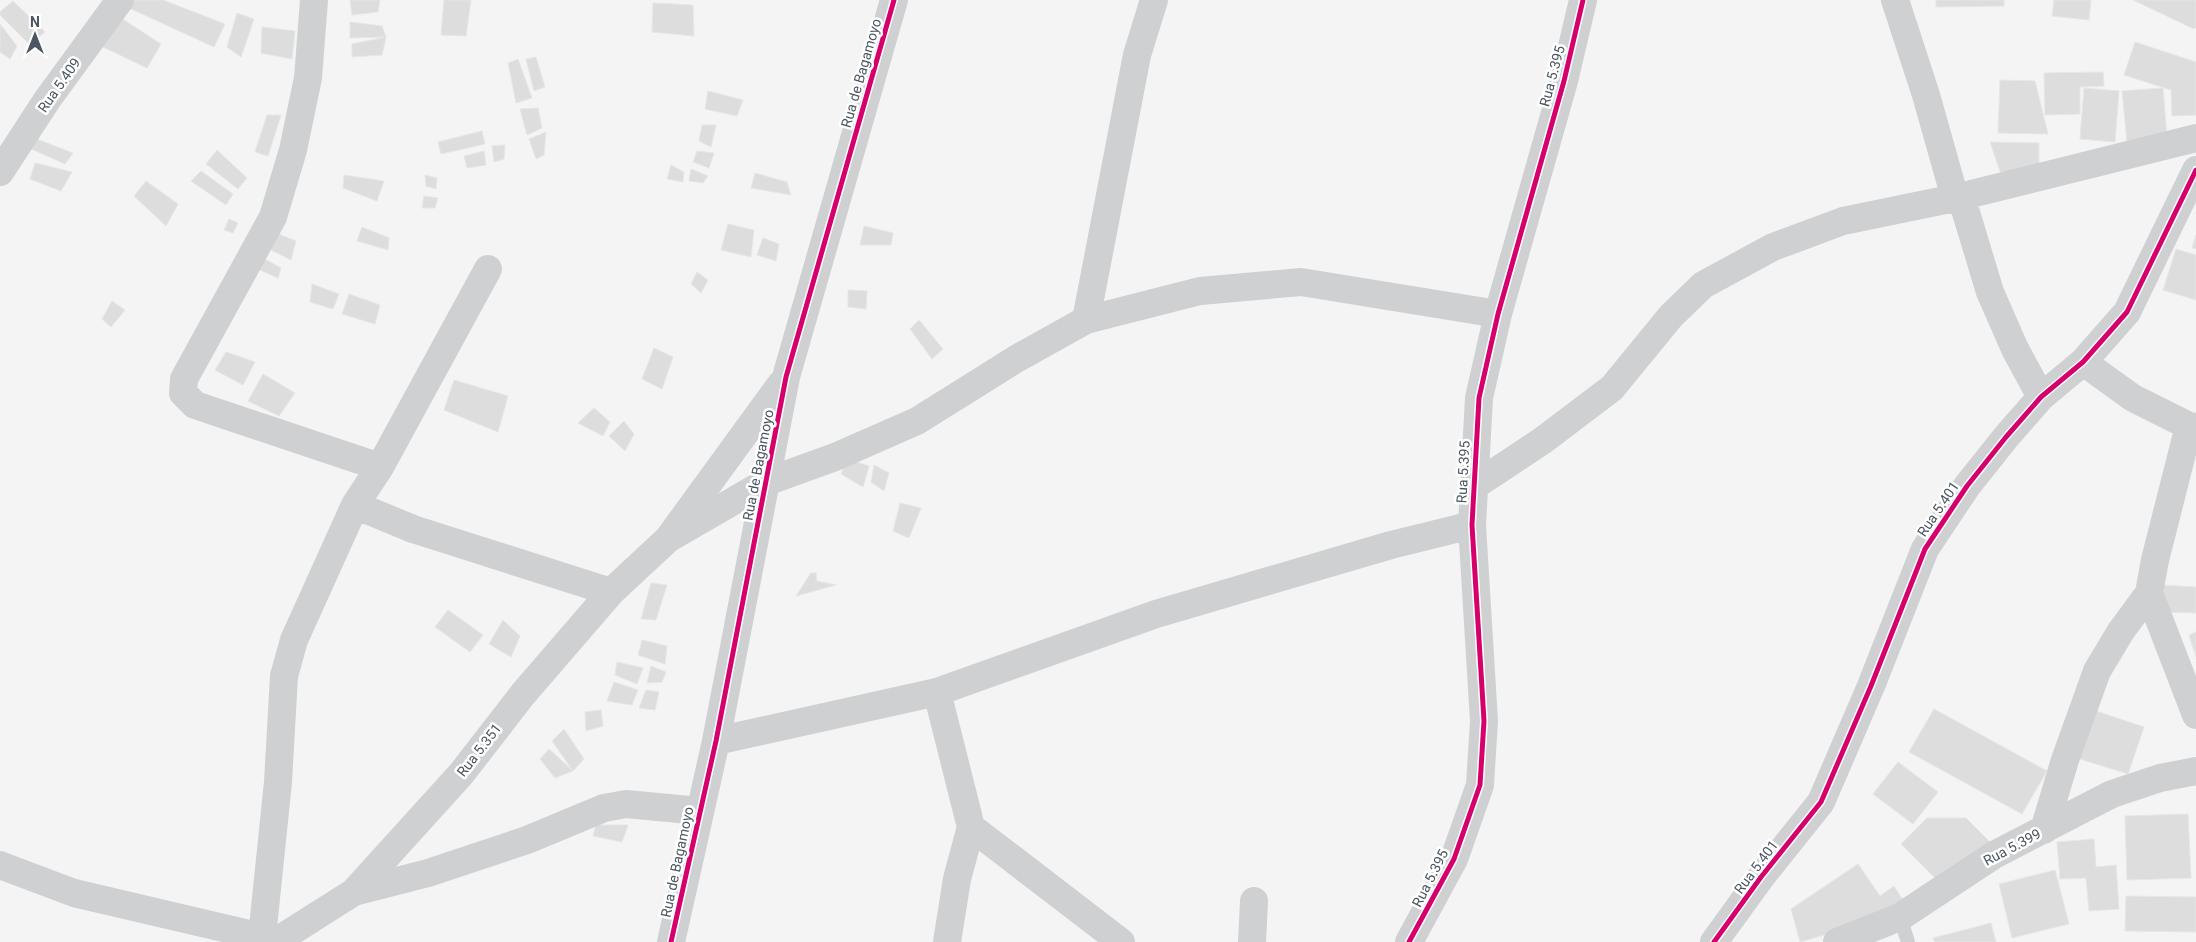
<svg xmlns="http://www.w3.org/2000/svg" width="2196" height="942" font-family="Roboto,sans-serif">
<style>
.building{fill:#ddddde;stroke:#e5e6e7}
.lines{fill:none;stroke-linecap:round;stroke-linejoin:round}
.lane{stroke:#ced0d2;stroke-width:14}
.street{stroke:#ced0d2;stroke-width:28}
.cycleway-casing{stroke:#fff;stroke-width:8}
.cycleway{stroke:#d6006c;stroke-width:5}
.labels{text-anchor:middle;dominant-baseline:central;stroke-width:5;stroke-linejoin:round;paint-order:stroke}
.street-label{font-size:14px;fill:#4a5661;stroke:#fff}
</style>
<rect width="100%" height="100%" fill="#f4f4f4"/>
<path class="building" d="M131,0H163L225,24L214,47L127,7Z
M350,0H380L378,12L352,15Z
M444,0H471L466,36L441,35Z
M1936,0H2004V6L1936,7Z
M2054,0H2091L2089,20L2052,16Z
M2133,0H2196V27L2194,29Z
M13,1L45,32L30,45L0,15V12Z
M653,3L693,5L694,36L652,32Z
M237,13L254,19L241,57L227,47Z
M118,16L161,44L147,68L103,47Z
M350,22L382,26L386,37L350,38Z
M0,24L17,46L10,59L0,52Z
M262,27L295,31L292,59L261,53Z
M386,37L382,55L352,57V44Z
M2135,42L2196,62V115L2172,116L2171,90L2124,75Z
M536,57L545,87L534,91L526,59Z
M518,59L532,98L516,103L508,63Z
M2103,72L2104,86L2080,87V114L2045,115L2044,73Z
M2000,80L2035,81L2048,134L1998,133Z
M2084,88L2119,91L2115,142L2080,139Z
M2163,88L2167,138L2127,142L2122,91Z
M708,91L743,100L737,116L705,109Z
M538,108L542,128L527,135L520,109Z
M267,115H281L268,156L255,152Z
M702,125H716L711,147L699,141Z
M482,131L485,144L441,154L438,142Z
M546,132L544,155L536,159L529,139Z
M34,138L73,153L65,164L29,148Z
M1990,142L2039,143V172L2004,183Z
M505,145L504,159L494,162L492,146Z
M217,150L247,178L238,189L206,164Z
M484,151L486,165L467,168L464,156Z
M697,151L714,153L709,168L693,162Z
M35,163L72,172L61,191L30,179Z
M671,165L684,172L683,182L667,179Z
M691,169L708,176L703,183L689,181Z
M201,171L233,194L226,205L191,181Z
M755,173L787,182L791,195L751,188Z
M344,175L384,181L377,201L343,188Z
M425,175L437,178L436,189L426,186Z
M146,181L178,204L166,226L134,196Z
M424,196L438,198L435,208H422Z
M229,219L238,223L233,233L224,230Z
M728,224L754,230L751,257L721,250Z
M864,226L893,233L891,245H860Z
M362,227L389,238L388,250L357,241Z
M276,233L296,241L291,260L267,248Z
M2196,235V249L2192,248Z
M763,238L779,244L776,261L757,255Z
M2176,249L2196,255V300L2163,290Z
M261,257L281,268L278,278L253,267Z
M697,272L708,280L701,293L691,284Z
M312,284L339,294L333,309L310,302Z
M848,290L867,291L866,309L848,307Z
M349,294L380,305L375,324L342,314Z
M112,301L125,310L111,327L102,319Z
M919,320L943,349L932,359L910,329Z
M654,348L673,357L662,389L642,379Z
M226,352L255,362L243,385L215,370Z
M263,374L295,393L279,416L248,401Z
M454,380L508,396L498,432L444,410Z
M594,408L610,422L603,436L578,423Z
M624,421L634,434L625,451L609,436Z
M847,459L869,466L863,487L841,474Z
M874,465L889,473L884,491L871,482Z
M900,503L921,508L909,538L893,531Z
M811,573H816L817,581L836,585L796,596Z
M651,583L667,585L656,620L641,619Z
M2163,585L2196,587V613L2163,612Z
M448,610L483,635L470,652L435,627Z
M503,620L520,636L511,657L489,644Z
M2196,632V657L2189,635Z
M642,640L667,646L665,664L638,655Z
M617,662L643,668L637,684L615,675Z
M651,666L666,672L662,682L647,683Z
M614,682L638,690L632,705L607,701Z
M646,690L659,692L655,710L639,708Z
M1934,709L2047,771L2022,814L1909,752Z
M601,710L603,726L586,731L585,712Z
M2096,711L2144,727L2128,774L2080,759Z
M564,729L584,759L573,771L552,741Z
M549,749L573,771L555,778L540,759Z
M1898,762L1938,792L1913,824L1873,794Z
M2188,814L2191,878L2127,880L2125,816Z
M1927,818H1966L1991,843L1940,883L1901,844Z
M596,825H628L622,842L593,836Z
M2094,839L2096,867L2116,865L2119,909L2089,911L2086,878L2060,879L2057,842Z
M1858,864L1880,896L1894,886L1903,900L1873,921L1800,942L1791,909Z
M2055,870L2069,924L2012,938L1999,884Z
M2126,896L2196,897V932L2125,931Z
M1991,923L1996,942H1935L1933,938Z"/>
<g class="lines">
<path class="lane" d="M1900,917L1908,942"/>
<path class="street" d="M314,0L308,78L293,150L273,217L184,379L183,393L195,405L380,467
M1895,0L1926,95L1955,198
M0,172L47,100L120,0
M1961,196L1990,292L2015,349L2041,397
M1086,320L1137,55L1154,0
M2083,362L2133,398L2189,426L2196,427
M1474,486L1542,441L1612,388L1671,316L1703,285L1773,247L1843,221L1955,198L2196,138
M355,505L413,529L611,592
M668,539L766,482L835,457L917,421L1016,359L1086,320L1200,291L1301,282L1498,314
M2149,593L2196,715
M937,692L971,827L957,879L947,942
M716,741L937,692L1156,614L1391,545L1472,525
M971,827L1121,942
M2044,830L2065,760L2097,671L2121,631L2149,593L2155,560L2189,426
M0,865L74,893L262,937L265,942
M354,892L428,873L527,840L604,808L626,804L700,811
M262,937L278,782L284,676L294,640L355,505L380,467L488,269
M275,942L354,892L461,774L523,694L611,592L668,539L781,384
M671,942L716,741L786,377L894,0
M1252,942L1254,901
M1409,942L1454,859L1480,785L1484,721L1472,525L1479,398L1498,314L1564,81L1583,0
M1714,942L1761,877L1821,802L1871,686L1925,549L1967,486L2006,437L2041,397L2083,362L2127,312L2196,170
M1837,942L1900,917L1994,855L2112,794L2160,778L2196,771"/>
<defs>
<path id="cycleway" d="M671,942L716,741L786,377L894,0
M1409,942L1454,859L1480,785L1484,721L1472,525L1479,398L1498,314L1564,81L1583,0
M1714,942L1761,877L1821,802L1871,686L1925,549L1967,486L2006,437L2041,397L2083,362L2127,312L2196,170"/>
</defs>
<use href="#cycleway" class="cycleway-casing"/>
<use href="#cycleway" class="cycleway"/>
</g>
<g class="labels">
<g class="street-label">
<text transform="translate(861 73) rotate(-74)">Rua de Bagamoyo</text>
<text transform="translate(1552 76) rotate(-75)">Rua 5.395</text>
<text transform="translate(59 85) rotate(-55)">Rua 5.409</text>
<text transform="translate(758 465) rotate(-79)">Rua de Bagamoyo</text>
<text transform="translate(1463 472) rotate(-87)">Rua 5.395</text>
<text transform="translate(1938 509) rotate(-56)">Rua 5.401</text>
<text transform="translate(479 750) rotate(-52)">Rua 5.351</text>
<text transform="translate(2012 847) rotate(-28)">Rua 5.399</text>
<text transform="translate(677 862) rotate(-78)">Rua de Bagamoyo</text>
<text transform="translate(1756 867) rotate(-53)">Rua 5.401</text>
<text transform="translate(1430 878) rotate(-63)">Rua 5.395</text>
</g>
</g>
<g transform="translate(35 35)" stroke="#ffffff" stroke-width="4" paint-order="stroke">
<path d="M0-4L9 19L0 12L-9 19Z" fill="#4a5661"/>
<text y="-8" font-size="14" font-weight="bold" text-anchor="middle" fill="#4a5661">N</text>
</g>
</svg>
